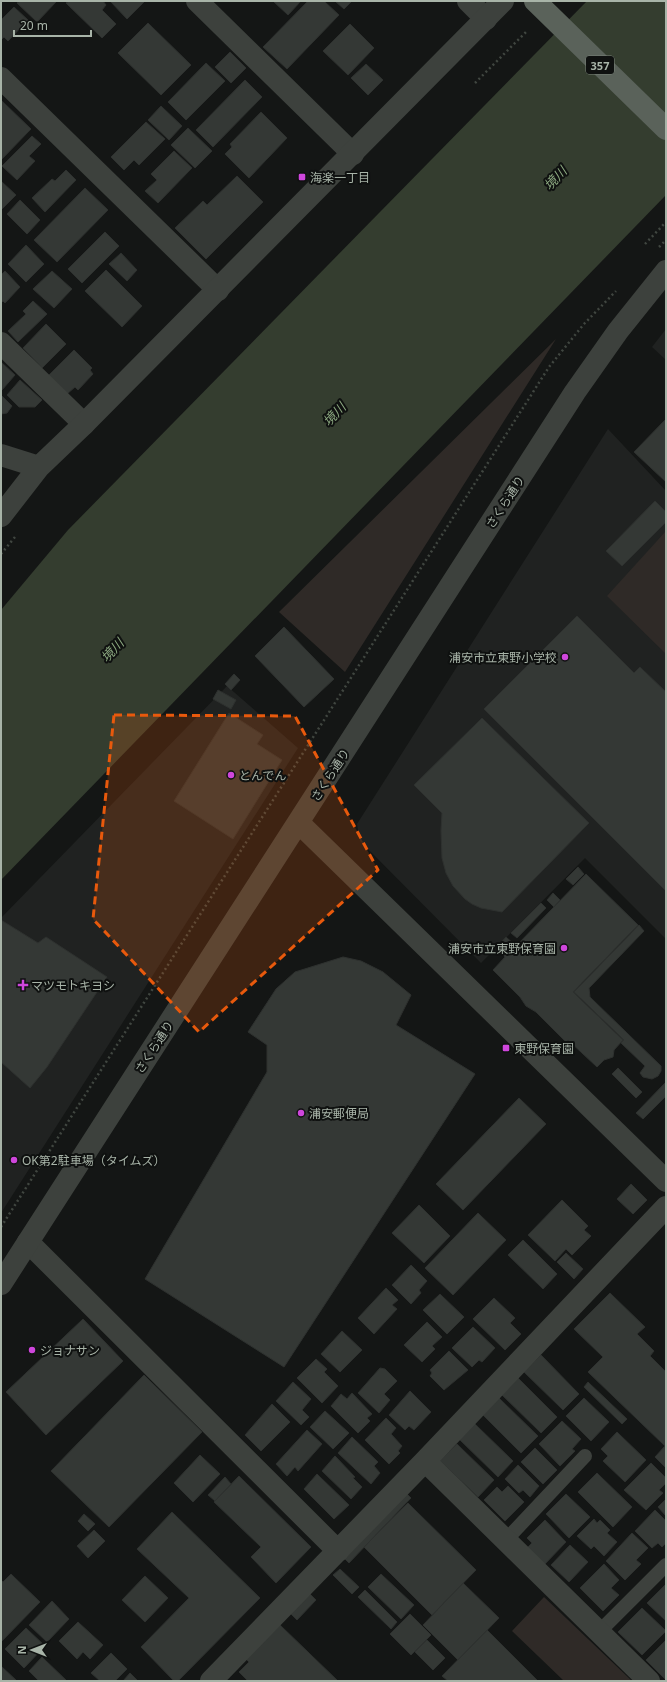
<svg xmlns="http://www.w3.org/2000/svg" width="667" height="1682" font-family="'Noto Sans','Noto Sans JP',sans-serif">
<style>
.built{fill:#202221}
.green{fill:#2f2a27}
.water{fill:#343d2f}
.building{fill:#343835;stroke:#2e312f}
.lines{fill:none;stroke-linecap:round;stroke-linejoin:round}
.path{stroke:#404640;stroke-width:2.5;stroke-dasharray:2 3;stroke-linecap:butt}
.service{stroke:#3d413d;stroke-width:14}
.minor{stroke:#3d413d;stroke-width:22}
.tertiary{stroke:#3d413d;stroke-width:22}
.trunk{stroke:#5a625a;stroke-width:22}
.marked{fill:#e8590c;fill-opacity:0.2;stroke:#e8590c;stroke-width:3;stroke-dasharray:8 5;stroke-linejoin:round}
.poi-dot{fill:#cf46dc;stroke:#0f1110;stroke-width:1.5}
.labels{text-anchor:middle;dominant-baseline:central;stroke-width:4;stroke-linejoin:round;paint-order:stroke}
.shield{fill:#0f1110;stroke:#7a837a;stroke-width:1}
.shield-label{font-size:11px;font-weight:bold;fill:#a8b4a8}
.poi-label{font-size:12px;fill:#a8b4a8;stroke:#0f1110;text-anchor:start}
.street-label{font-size:12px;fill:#a8b4a8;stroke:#0f1110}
.water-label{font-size:13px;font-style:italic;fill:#8eab82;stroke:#0f1110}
</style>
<rect width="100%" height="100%" fill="#141615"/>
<path class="built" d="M666,329V360L652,347Z
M608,429L666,491V939L585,858L481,963L360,841L357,824Z
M227,686L298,748L1,1213V918Z"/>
<path class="green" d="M556,339L345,672L279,612Z
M666,531V654L607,596Z
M544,1597L632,1681H564L512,1631Z"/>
<path class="water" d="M587,1H666V195L1,880V610L68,530Z"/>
<path class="building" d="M20,1H54L56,2L37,22L17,3Z
M69,1H103L106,5L102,10L116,24L102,38L66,3Z
M110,1H145L127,19Z
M273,1H301L288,15Z
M308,1H324L339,15L287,69L263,47Z
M335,1H352L344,9Z
M14,7L28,20L8,41L4,37L1,40V20Z
M148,23L191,65L161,95L118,53Z
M350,24L374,48L348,75L323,51Z
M230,52L246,68L231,83L215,67Z
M206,63L225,81L186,120L168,102Z
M366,64L383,80L368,95L351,78Z
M245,80L262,97L213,147L196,130Z
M1,100L31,129L1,160Z
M161,106L182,126L169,140L148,120Z
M261,112L287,138L249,178L225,154L232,147L230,144Z
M146,122L165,139L139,165L134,160L124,170L111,157Z
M188,128L212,151L195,168L171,145Z
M32,136L41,144L29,156L35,161L17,180L2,166Z
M174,151L192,168L158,203L145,191L157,180L151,174Z
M66,170L76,180L45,212L32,198L52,179L55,181Z
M237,176L263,202L206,259L175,228L203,201L207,205Z
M1,181L16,195L2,209H1Z
M85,188L108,210L57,262L34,240Z
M20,200L40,220L27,234L7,214Z
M105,232L119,246L82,283L68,269Z
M26,245L44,264L26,282L8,264Z
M121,253L137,270L127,281L109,264Z
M106,270L142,306L122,327L85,291Z
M5,271L20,287L5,303L3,301L1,303V275Z
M52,271L72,289L54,308L33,289Z
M33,301L47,314L18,342L8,331L26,314L23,311Z
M46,324L66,344L42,368L23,348Z
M74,350L92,368L90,370L93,374L78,390L75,387L67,394L48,376Z
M1,362L15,375L2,390L1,389Z
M20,380L42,400L35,407H19L7,395Z
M1,395L12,406L7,413L1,414Z
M666,419V482L634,452Z
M655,501L666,512V522L622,566L606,551Z
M577,616L634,673L640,667L666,692V891L484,709Z
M284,627L334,679L304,707L255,656Z
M234,674L240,680L231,690L225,684Z
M218,690L236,700L231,709L213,699Z
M229,713L263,735L257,744L282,760L233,839L174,801Z
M482,718L589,823L502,912L481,908L472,904L465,899L453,886L446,873L442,858L441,831L442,813L414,785Z
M578,867L584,874L573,885L566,879Z
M586,874L638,925L573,992L623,1040L614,1050L613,1057L604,1060L597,1067L568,1040L566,1042L536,1012L526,1006L520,997L493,970L505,957L496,948L506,937L516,946Z
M553,893L560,900L554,907L547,900Z
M541,903L546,908L517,938L511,933Z
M1,920L38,943L46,937L107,977L47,1067L30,1088L1,1062Z
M639,925L644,931L589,988L590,997L661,1066V1071L658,1076L652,1079L643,1077L640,1073L645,1066L621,1043L624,1040L574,992Z
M343,957L361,961L383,972L411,995L396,1025L475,1074L284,1367L145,1279L267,1072V1045L248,1032L276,989L295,972Z
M618,1068L642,1092L636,1098L612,1074Z
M666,1082V1096L643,1119L636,1113Z
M519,1098L546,1124L463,1210L436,1184Z
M631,1184L647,1200L633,1214L617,1199Z
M562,1200L588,1226L584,1230L591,1236L572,1255L566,1249L555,1261L528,1235Z
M419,1205L450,1236L424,1263L392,1233Z
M478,1213L506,1240L453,1295L425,1268Z
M523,1240L557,1274L543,1289L508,1255Z
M566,1253L583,1269L574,1279L557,1262Z
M411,1265L427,1281L419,1290L421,1293L411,1304L392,1285Z
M386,1288L398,1300L392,1305L397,1309L374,1334L358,1318Z
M610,1293L645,1327L637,1334L654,1351L650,1356L666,1372V1468L655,1457L665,1446L588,1372L603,1357L574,1329Z
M440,1294L464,1317L447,1334L423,1310Z
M494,1298L515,1318L510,1323L521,1334L505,1350L473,1319Z
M83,1319L123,1361L46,1435L6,1392Z
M427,1322L442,1337L432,1346L435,1349L422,1362L404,1345Z
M473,1327L495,1348L482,1362L479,1360L472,1367L452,1348Z
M342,1331L362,1350L340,1372L321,1354Z
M449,1351L468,1370L444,1390L430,1376L432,1373L430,1370Z
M541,1355L579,1394L563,1410L524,1372Z
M316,1359L327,1369L324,1372L338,1386L322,1403L297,1378Z
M380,1368L385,1369L397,1381L384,1394L390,1400L379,1413L358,1393Z
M144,1375L202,1432L109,1527L51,1471Z
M518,1378L557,1417L541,1433L502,1395Z
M293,1382L311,1399L302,1410L309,1417L301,1425L276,1401Z
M588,1382L627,1419L622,1424L584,1387Z
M410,1391L431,1412L414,1430L409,1426L405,1430L389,1415Z
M352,1393L372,1414L367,1418L370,1421L358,1433L331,1406L341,1394L347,1399Z
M499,1398L538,1436L521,1453L483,1415Z
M584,1398L609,1422L591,1441L566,1416Z
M272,1404L290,1422L261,1451L245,1435Z
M325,1411L349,1433L333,1449L310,1427Z
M386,1418L396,1428L391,1434L402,1446L398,1451L400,1453L389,1464L365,1440Z
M562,1421L581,1439L572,1449L575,1451L560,1466L539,1444Z
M474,1423L513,1461L498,1477L459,1439Z
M307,1430L322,1444L298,1471L295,1467L287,1476L276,1464Z
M617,1432L646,1460L625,1482L603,1461L608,1456L601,1449Z
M352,1437L378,1462L374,1466L380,1473L371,1484L338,1453Z
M457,1444L494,1480L478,1497L440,1461Z
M535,1448L557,1470L543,1484L521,1462Z
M200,1455L220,1474L193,1502L174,1483Z
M335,1456L355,1477L353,1478L362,1487L351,1499L322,1471Z
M651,1463L666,1478V1483L659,1490L663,1493L646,1510L624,1490Z
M518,1465L539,1486L530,1497L523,1490L519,1493L505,1479Z
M597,1473L632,1507L613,1527L578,1492Z
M317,1474L349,1505L334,1519L304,1489Z
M239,1476L311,1547L276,1583L251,1557L261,1547L214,1502Z
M225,1477L231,1484L215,1501L208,1495Z
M508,1486L524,1502L505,1521L484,1500L497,1487L502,1492Z
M406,1493L411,1498L349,1563L343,1557Z
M566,1494L590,1517L569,1538L546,1514Z
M666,1499V1516L658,1507Z
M408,1503L476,1570L432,1615L364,1547Z
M655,1510L666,1521V1543L662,1547L658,1543L652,1548L635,1531Z
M172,1512L260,1598L178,1681H174L141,1647L189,1598L137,1549Z
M84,1514L95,1524L88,1531L78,1521Z
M594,1519L597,1523L600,1520L610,1530L607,1533L617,1542L604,1556L594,1546L591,1549L577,1536Z
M545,1520L566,1542L544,1565L527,1548L532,1543L527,1538Z
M94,1530L105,1541L88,1558L77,1546Z
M632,1533L648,1548L636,1560L641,1564L625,1580L606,1561Z
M570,1545L588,1562L569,1582L551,1565Z
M604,1564L619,1580L611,1588L619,1595L603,1611L580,1588Z
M340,1569L359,1587L352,1594L333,1575Z
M11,1574L40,1602L1,1642V1580L3,1582Z
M381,1574L414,1605L401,1619L368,1587Z
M145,1576L168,1598L145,1622L122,1600Z
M463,1583L499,1618L458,1660L423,1625Z
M666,1584V1621L647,1603Z
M365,1590L397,1622L391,1629L358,1597Z
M307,1591L316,1600L297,1620L288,1611Z
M52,1601L69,1619L47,1642L29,1625Z
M642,1608L666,1631L642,1655L618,1632Z
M410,1614L431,1635L411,1655L390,1634Z
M78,1622L103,1645L90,1659L83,1652L77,1659L59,1641Z
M279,1624L338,1681H248L239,1672L249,1662L245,1658Z
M26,1628L45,1646L24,1668L5,1649Z
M487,1630L538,1681H448L442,1676Z
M427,1640L445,1658L433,1670L415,1652Z
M666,1640V1680L646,1660Z
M111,1653L127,1669L115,1681H100L91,1673Z
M42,1657L67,1681H39L29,1671Z
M1,1666L17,1681H1Z
M130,1673L138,1681H123Z"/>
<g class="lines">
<path class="path" d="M475,83L528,30
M645,244L666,222
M659,247L666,240
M1,554L15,537
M1,1227L549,367L584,324L616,291"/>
<path class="service" d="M505,1541L585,1456
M599,1632L666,1565"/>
<path class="minor" d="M197,1L353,154
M468,1L486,19
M1,78L218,290
M1,343L84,424
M28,1242L338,1551
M425,1461L649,1681
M211,1681L425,1461L666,1207"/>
<path class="tertiary" d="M1,455L39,467
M1,516L39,467L84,424L503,1
M299,823L666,1181
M1,1284L575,392L618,331L666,271"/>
<path class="trunk" d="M535,1L666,129"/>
</g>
<path class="marked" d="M114,715L295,716L378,870L199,1032L93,919Z"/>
<g class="poi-dot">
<rect x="298" y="173" width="8" height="8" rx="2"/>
<circle cx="565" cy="657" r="4"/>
<circle cx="231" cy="775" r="4"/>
<circle cx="564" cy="948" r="4"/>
<path d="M21 979h4v4h4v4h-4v4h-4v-4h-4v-4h4z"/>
<rect x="502" y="1044" width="8" height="8" rx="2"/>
<circle cx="301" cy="1113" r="4"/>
<circle cx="14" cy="1160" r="4"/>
<circle cx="32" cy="1350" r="4"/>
</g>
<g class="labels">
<rect class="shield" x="586" y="56" width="28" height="18" rx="3"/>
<g class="shield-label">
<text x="600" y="65">357</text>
</g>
<g class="poi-label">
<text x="310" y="177">海楽一丁目</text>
<text x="557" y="657" text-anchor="end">浦安市立東野小学校</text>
<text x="239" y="775">とんでん</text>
<text x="556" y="948" text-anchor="end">浦安市立東野保育園</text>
<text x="31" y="985">マツモトキヨシ</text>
<text x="514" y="1048">東野保育園</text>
<text x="309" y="1113">浦安郵便局</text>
<text x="22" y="1160">OK第2駐車場（タイムズ）</text>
<text x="40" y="1350">ジョナサン</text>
</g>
<g class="street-label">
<text transform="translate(505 502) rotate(-57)">さくら通り</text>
<text transform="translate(330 775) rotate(-57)">さくら通り</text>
<text transform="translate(154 1047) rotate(-57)">さくら通り</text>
</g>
<g class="water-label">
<text transform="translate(555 178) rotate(-47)">境川</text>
<text transform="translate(334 414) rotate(-47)">境川</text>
<text transform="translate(112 650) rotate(-47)">境川</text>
</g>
</g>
<rect width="667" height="1682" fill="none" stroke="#a8b4a8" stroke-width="4"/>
<g transform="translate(32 1650) rotate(270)" stroke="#0f1110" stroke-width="3" paint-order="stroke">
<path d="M0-3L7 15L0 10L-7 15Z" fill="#a8b4a8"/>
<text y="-6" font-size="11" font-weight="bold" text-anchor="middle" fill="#a8b4a8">N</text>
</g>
<path d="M14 30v6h77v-6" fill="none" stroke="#a8b4a8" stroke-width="2"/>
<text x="20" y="30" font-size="12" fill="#a8b4a8" stroke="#0f1110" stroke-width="3" paint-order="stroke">20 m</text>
</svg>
